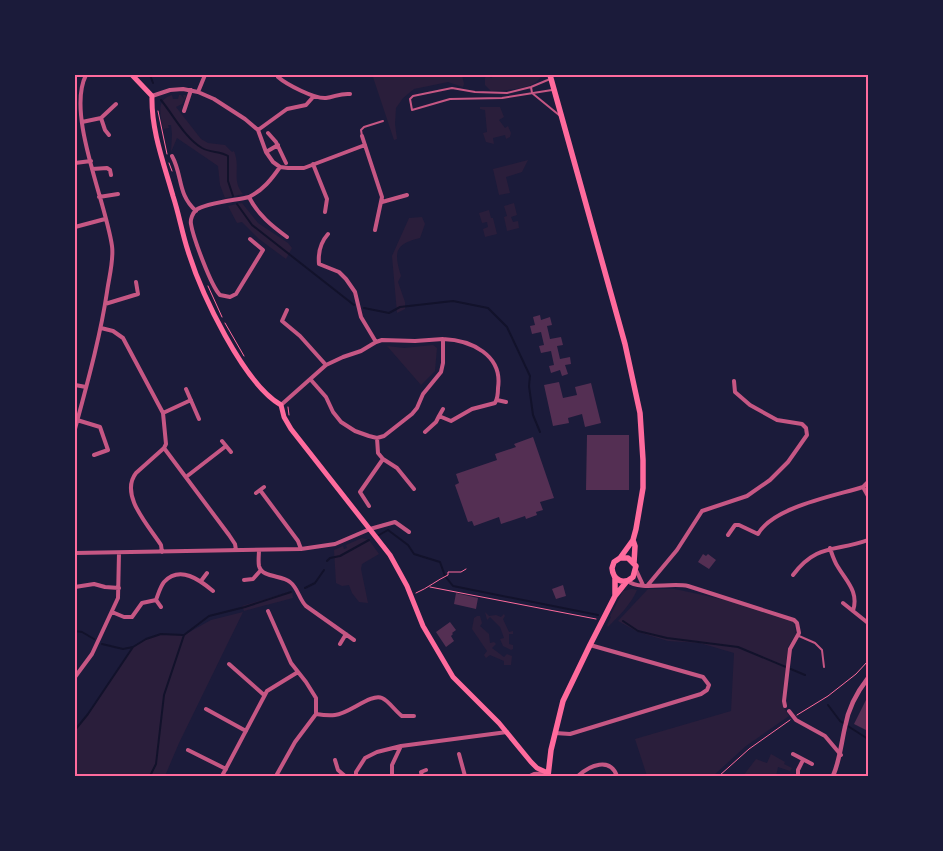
<svg xmlns="http://www.w3.org/2000/svg" width="943" height="851" font-family="'Fira Sans Condensed',sans-serif">
<style>
.green{fill:#2a1e3b}
.lines{fill:none;stroke-linecap:round;stroke-linejoin:round}
.stream{stroke:#12122b;stroke-width:2}
.building{fill:#542f53}
.path{stroke:#ff6b9d;stroke-width:1}
.service{stroke:#c65784;stroke-width:2}
.minor{stroke:#c65784;stroke-width:4}
.tertiary{stroke:#c65784;stroke-width:4.5}
.secondary{stroke:#ff6b9d;stroke-width:5}
.primary{stroke:#ff6b9d;stroke-width:5.5}
.neatline{fill:none;stroke:#ff6b9d;stroke-width:2}
</style>
<rect width="100%" height="100%" fill="#1b1b3a"/>
<path class="green" d="M363,75H462L464,84L463,87L448,82L414,89L403,98L396,108L395,124L397,139L394,140L373,77Z
M487,75L491,78L496,75H542C535,90 506,90 491,91L485,85V78Z
M172,95L173,99H178L179,95H181L184,99L183,95H187L182,104L176,107L201,139L208,143L225,145L232,152L234,151C241,168 231,180 243,194L225,198L220,185L218,166L177,138L171,152L172,134L171,125H168L169,128L163,129C161,115 155,100 172,95Z
M480,107H500L504,117L499,120L505,128L508,126L511,133L510,137L506,139L505,135L493,138L494,144L486,142L483,133L487,132L485,110L480,109Z
M528,160L522,172L506,177L510,193L499,195L493,169Z
M242,203L258,223L288,243L292,248L286,259L259,239L242,222L237,223L228,206Z
M514,203L517,215L511,217L513,222L518,221L519,228L507,231L504,217L507,216L504,206Z
M489,210L491,218H493L497,234L485,237L483,229L488,227L487,222L482,223L479,213Z
M422,217L425,224L420,238C394,244 394,253 401,276L398,282L405,302V309L397,313L392,256L409,218Z
M433,345L437,348L435,371L421,385L387,346L404,348Z
M362,538L369,540L379,554L362,564L361,569L368,603L359,602L352,593L349,585L342,586L336,583L334,550L343,546L344,549L347,548L346,545Z
M632,589L637,590C631,604 619,616 608,627L607,625L611,617L610,616L623,591Z
M648,589H675L730,601L791,620L794,623L796,634L788,647L782,701L783,706L789,716L746,746L713,776H647L635,739L731,711L734,653L700,643L668,641L638,632L618,621Z
M292,591L293,598L244,611L242,606Z
M243,612L179,743L165,776H75V730L88,714L133,647L146,639L161,634L184,635L211,620Z
M485,612L489,616L496,615L501,617L504,614L505,616L503,619L509,632L513,631V634H509V644L513,645V649L511,650L503,646L500,639L504,638L500,627L490,617L487,620Z
M477,616H480L482,623L480,626L489,634L490,643L494,642L496,644L492,648L504,657L507,654L512,656L511,665H504V661L490,655L486,658L484,655L487,651L472,629L474,618Z
M771,754L785,762L784,764L792,768L790,771L778,767L776,776H743L756,759L767,763Z"/>
<g class="lines">
<path class="stream" d="M150,75L153,83
M161,100C174,116 185,138 202,148C211,153 220,151 228,156V181L233,196
M237,204L252,225L354,305
M364,308L389,313L400,307L453,301L488,308L507,327L530,376L529,386L533,415L540,432
M379,535L388,530L408,545L414,554L440,562L445,576L453,586L598,615
M327,561L330,558L340,556L369,540
M305,588L315,583L324,570
M623,621L638,631L667,638L738,647L805,675
M75,631L82,632L94,639
M102,644L123,649L133,647L146,639L161,634L183,635
M828,705L840,721L868,739
M75,730L88,714L133,647
M150,776L156,764L164,695L184,635L209,616L245,607L291,592"/>
</g>
<path class="building" d="M540,315L541,320L550,317L552,325L547,326L550,339L561,337L563,345L557,346L560,359L570,357L571,364L565,365L568,374L562,376L560,370L551,373L549,366L554,365L551,351L541,353L539,346L544,345L541,332L532,334L530,326L535,325L533,317Z
M559,382L563,398L577,395L575,387L591,383L601,423L585,427L582,414L568,418L569,423L553,426L544,385Z
M587,435H629V490H586Z
M533,437L554,498L540,502L543,510L536,512L537,515L526,519L525,516L501,524L499,517L474,526L472,521L468,522L455,485L459,483L456,474L497,460L495,454L516,447L514,444Z
M703,554L706,556L708,554L716,560L709,569L698,562Z
M563,585L566,596L556,599L552,589Z
M456,593L478,598L476,609L454,604Z
M450,622L456,630L452,633L453,634L451,636L454,641L446,647L436,632Z
M868,696V731L854,724Z"/>
<g class="lines">
<path class="path" d="M158,111L167,154
M169,163L172,171
M208,286L222,317
M225,323L244,356
M288,407L289,415
M430,587L596,619
M416,593C428,588 437,580 448,575V572H461L466,569
M797,715L828,696L856,674L868,661
M719,776L749,749L790,720"/>
<path class="service" d="M550,79L531,87L507,93L475,92L452,88L413,96L410,99L412,110L450,99L502,98L552,90
M531,87L532,93L559,115
M362,136L361,130L364,127L383,121
M799,636L815,643L822,650L824,667"/>
<path class="minor" d="M278,77C286,84 314,99 326,98C335,97 340,93 350,94
M198,92L205,75
M152,96L170,90L183,89L198,92L214,99L245,119L258,130L266,152L273,162L280,167L288,168H304L365,145
M184,111L191,90
M101,118L105,130L109,135
M82,122L101,118L116,104
M258,130L287,109L306,105L314,96
M268,133L276,142L286,163
M362,136L382,197L375,230
M266,152L278,145
M172,156C183,176 177,194 196,211
M75,163L91,161
M313,164L327,199L325,212
M92,169L107,168L110,170L111,175
M99,197L118,194
M249,197C258,215 272,226 287,237
M382,202L407,195
M75,227L105,219
M328,234C320,243 318,253 319,264L339,272L346,279L355,292L361,317L376,342
M250,239L263,250L236,294L230,297L220,295C211,286 193,237 191,224C190,219 193,213 196,210C205,203 237,200 249,197C263,190 271,180 280,167
M105,304L138,294L136,282
M287,310L282,321L300,336L326,365
M101,328L113,331L123,338L163,413L166,444L164,448L229,535L235,544L236,550
M75,385L86,387
M186,389L199,419
M497,400L506,402
M281,405L326,365L343,357L361,351L376,342L382,340L415,341L443,339V363L441,372L423,394L417,408L412,414L384,436L377,438L369,436L355,431L341,422L333,412L326,397L311,380
M163,413L191,400
M439,416L443,409
M77,420L100,427L108,450L94,455
M75,429C87,384 100,338 107,292C109,277 114,260 112,246C106,202 66,114 86,75
M425,432L436,422L439,416L451,421L472,409L495,403C498,398 498,393 498,388C503,355 471,340 443,339
M222,441L231,452
M383,459L397,468L414,489
M186,477L226,446
M863,487L868,496
M260,490L298,541L301,549
M256,493L264,487
M369,506L360,492L383,459L378,453L377,438
M728,535L735,525H739L758,534C773,507 834,496 863,487L868,482
M830,548C832,554 834,561 838,567C847,582 859,592 853,611
M259,550C259,555 258,561 259,566C262,578 282,575 290,582C298,588 299,599 306,606L354,640
M162,552L161,545C149,526 119,495 136,473L164,448
M75,553L301,549L335,544L370,529L395,522L409,532
M636,570L643,585
M793,575C817,543 836,552 868,540
M244,580L253,579L261,570
M201,581L207,573
M628,581C639,591 672,582 688,586L794,620L797,623L799,633L790,649L784,701L785,706
M647,586L677,550L702,511L747,496L770,480L788,462L807,435L806,428L802,424L777,420L750,405L735,392L734,381
M75,587L94,584L105,587L119,588
M156,600C158,595 160,587 164,582C180,565 200,580 213,591
M156,600L161,607
M843,603L868,623
M268,611L291,663L306,682L316,698V714L295,742L276,776
M112,612L124,617H132L142,603L156,600
M340,644L346,634
M229,664L264,695
M75,677L92,654L118,598L119,553
M206,709L246,731
M789,711L796,720L825,736L841,755
M316,714C322,715 329,716 335,715C349,714 371,693 382,698C389,701 395,711 402,716H414
M555,733L570,734L701,694L707,690L709,685L703,677L590,645
M188,750L226,769
M459,754L465,776
M793,754L812,764
M335,760L338,770L345,776
M222,776L267,691L298,672
M356,776V772L365,758L377,752L401,746L507,732
M392,776V765L401,746
M422,776L421,772L426,770
M530,776L534,774L547,773
M578,776C590,765 610,757 617,776
M798,776V770L803,760"/>
<path class="tertiary" d="M833,776C840,760 841,744 845,727C848,709 857,692 868,678"/>
<path class="secondary" d="M132,75L152,96C151,130 164,164 173,196C179,214 182,233 188,251C201,293 243,383 281,405L284,417L291,429L390,555L407,586L423,626L453,677L499,723L531,762L537,768L548,773"/>
<path class="primary" d="M550,75L625,344L640,413L643,460V488L636,529L633,540L620,558L614,562L612,568C613,581 624,585 633,577L636,566L628,558H620
M633,540L635,546L634,563
M615,578V596
M548,776L551,750L563,701L590,645L615,596L627,581"/>
</g>
<rect width="943" height="851" fill="none" stroke="#1b1b3a" stroke-width="152"/>
<rect x="76" y="76" width="791" height="699" class="neatline"/>
</svg>
